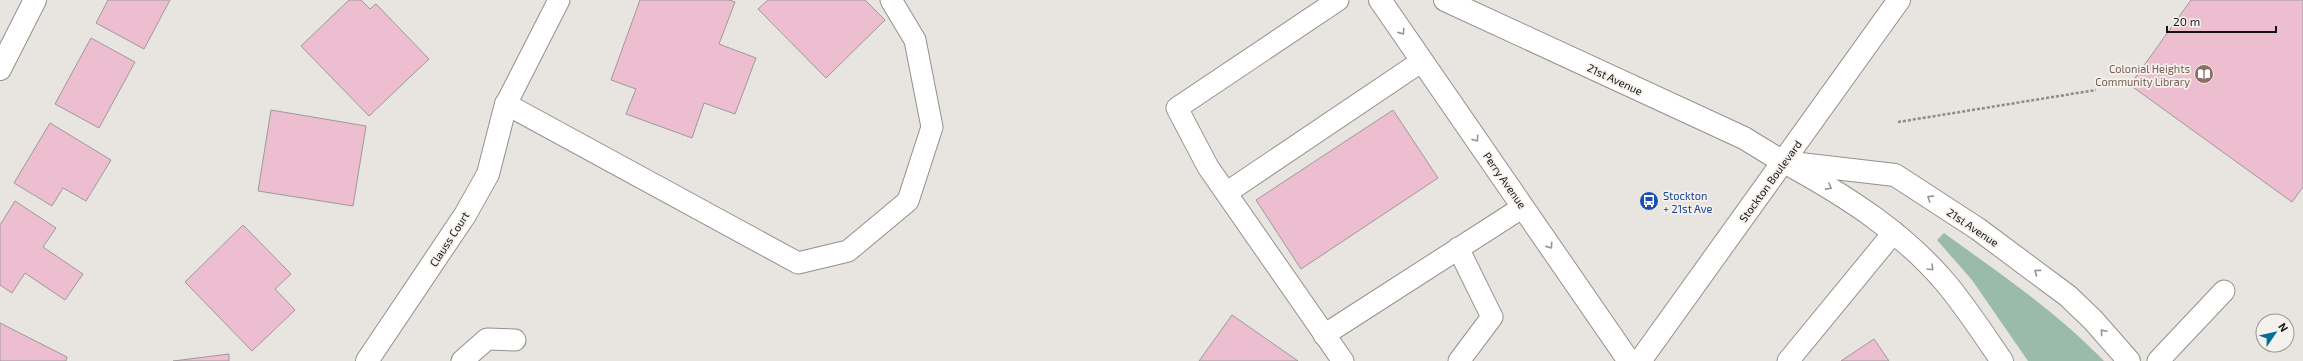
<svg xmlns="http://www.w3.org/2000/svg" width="2303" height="361" font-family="'Exo 2',sans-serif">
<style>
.green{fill:#9abba9}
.building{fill:#ecbed0;stroke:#9f999b}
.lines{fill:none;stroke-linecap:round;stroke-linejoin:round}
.service-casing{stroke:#94918c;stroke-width:23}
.minor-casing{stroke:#94918c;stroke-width:24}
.tertiary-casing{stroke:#94918c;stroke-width:24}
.secondary-casing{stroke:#94918c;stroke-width:24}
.path{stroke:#8d8b87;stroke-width:2.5;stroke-dasharray:3 2;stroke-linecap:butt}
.service{stroke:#fff;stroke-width:21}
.minor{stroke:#fff;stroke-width:22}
.tertiary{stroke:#fff;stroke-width:22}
.secondary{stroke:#fff;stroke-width:22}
.oneway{stroke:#969594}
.labels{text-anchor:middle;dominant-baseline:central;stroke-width:3.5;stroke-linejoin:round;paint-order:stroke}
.education-label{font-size:11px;fill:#785e54;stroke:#f5f1ec;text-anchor:end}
.street-label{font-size:11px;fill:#151412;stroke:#f5f1ec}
.transit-label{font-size:11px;fill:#164399;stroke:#f5f1ec;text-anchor:start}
</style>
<rect width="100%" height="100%" fill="#e8e4df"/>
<path class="green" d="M1944,233C1999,273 2057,312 2104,361H2028L1972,280L1937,240Z"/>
<path class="building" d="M108,0H170L144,49L96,23Z
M349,0H361L370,9L376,4L429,59L369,116L301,46Z
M640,0H729L735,2L719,44L756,58L735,114L704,103L692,138L626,114L636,89L611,80Z
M768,0H865L885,20L826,78L758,9Z
M2191,0H2303V187L2292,202L2130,85Z
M91,38L135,62L99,128L55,104Z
M271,110L366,126L353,206L258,191Z
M1393,110L1438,178L1301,269L1256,200Z
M50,123L111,160L86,201L63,188L52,206L14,183Z
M15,201L56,228L43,247L83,274L65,300L25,273L12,293L0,285V225Z
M243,225L291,274L275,289L295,310L252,351L185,282Z
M1232,315L1298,361H1199Z
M0,323L67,357L66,361H0Z
M1874,339L1889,361H1841Z
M229,354V361H173Z"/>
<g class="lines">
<defs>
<path id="service" d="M559,0L506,104L798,263L848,251L908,201L932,127L915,40L891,0
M1338,0L1177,108L1208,167L1343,361
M1226,193L1422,61
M1458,248L1492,317L1459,361
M1324,335L1523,207
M462,361L487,339L515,340
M1788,361L1894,232
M2158,361L2224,291"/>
<path id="minor" d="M1380,0L1629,361
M1445,0L1744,138L1783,162
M0,69L35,0
M367,361L465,215L488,174L506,104"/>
<path id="tertiary" d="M1783,162L1895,175L1978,229L2068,296L2093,320L2129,361
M1793,167C1849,198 1903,233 1945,282C1966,307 1984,335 2002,361"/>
<path id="secondary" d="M1640,361L1899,0"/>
</defs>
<use href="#service" class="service-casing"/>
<use href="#minor" class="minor-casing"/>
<use href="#tertiary" class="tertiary-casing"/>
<use href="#secondary" class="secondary-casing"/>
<path class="path" d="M1898,122L2096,90"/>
<use href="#service" class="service"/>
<use href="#minor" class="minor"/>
<use href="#tertiary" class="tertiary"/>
<use href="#secondary" class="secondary"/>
</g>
<defs><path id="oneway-chevron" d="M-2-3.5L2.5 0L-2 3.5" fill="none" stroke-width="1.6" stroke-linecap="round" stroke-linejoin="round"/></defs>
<g class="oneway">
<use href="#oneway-chevron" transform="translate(1402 32) rotate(55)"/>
<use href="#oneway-chevron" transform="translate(1476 139) rotate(55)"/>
<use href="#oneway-chevron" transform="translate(1829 187) rotate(29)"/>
<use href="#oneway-chevron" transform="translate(1930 198) rotate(-147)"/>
<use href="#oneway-chevron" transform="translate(1550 246) rotate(55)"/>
<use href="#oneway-chevron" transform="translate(1931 268) rotate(46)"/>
<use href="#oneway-chevron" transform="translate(2037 272) rotate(-143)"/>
<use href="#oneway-chevron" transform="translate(2103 332) rotate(-131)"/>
</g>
<defs>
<symbol id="library-disc" viewBox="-11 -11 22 22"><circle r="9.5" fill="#8d6e63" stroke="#f5f1ec"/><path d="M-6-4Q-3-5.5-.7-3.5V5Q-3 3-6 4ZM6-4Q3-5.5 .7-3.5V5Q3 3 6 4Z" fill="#fff"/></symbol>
<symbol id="bus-disc" viewBox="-11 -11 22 22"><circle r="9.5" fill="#1a4fb4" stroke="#f5f1ec"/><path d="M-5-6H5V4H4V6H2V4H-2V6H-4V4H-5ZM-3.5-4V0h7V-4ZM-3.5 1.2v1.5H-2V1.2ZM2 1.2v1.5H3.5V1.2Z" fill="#fff"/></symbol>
</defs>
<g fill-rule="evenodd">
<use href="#library-disc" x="2193" y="63" width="22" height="22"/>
<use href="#bus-disc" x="1638" y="190" width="22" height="22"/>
</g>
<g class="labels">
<g class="education-label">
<text x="2190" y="68">Colonial Heights<tspan x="2190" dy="13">Community Library</tspan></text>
</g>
<g class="street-label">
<text transform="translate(1615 79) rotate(25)">21st Avenue</text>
<text transform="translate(1505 180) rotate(55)">Perry Avenue</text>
<text transform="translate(1770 181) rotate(-54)">Stockton Boulevard</text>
<text transform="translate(1973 227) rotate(34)">21st Avenue</text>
<text transform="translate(449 239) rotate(-57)">Clauss Court</text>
</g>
<g class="transit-label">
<text x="1663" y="195">Stockton<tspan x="1663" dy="13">+ 21st Ave</tspan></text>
</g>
</g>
<g transform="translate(2275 333) rotate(56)"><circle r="19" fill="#f5f1ec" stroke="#9b9995"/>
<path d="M0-3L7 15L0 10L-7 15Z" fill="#03709c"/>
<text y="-6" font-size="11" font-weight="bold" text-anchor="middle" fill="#151412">N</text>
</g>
<path d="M2167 26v6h109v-6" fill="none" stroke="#151412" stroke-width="2"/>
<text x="2173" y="26" font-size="12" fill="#151412" stroke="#f5f1ec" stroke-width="3" paint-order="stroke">20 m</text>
</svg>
